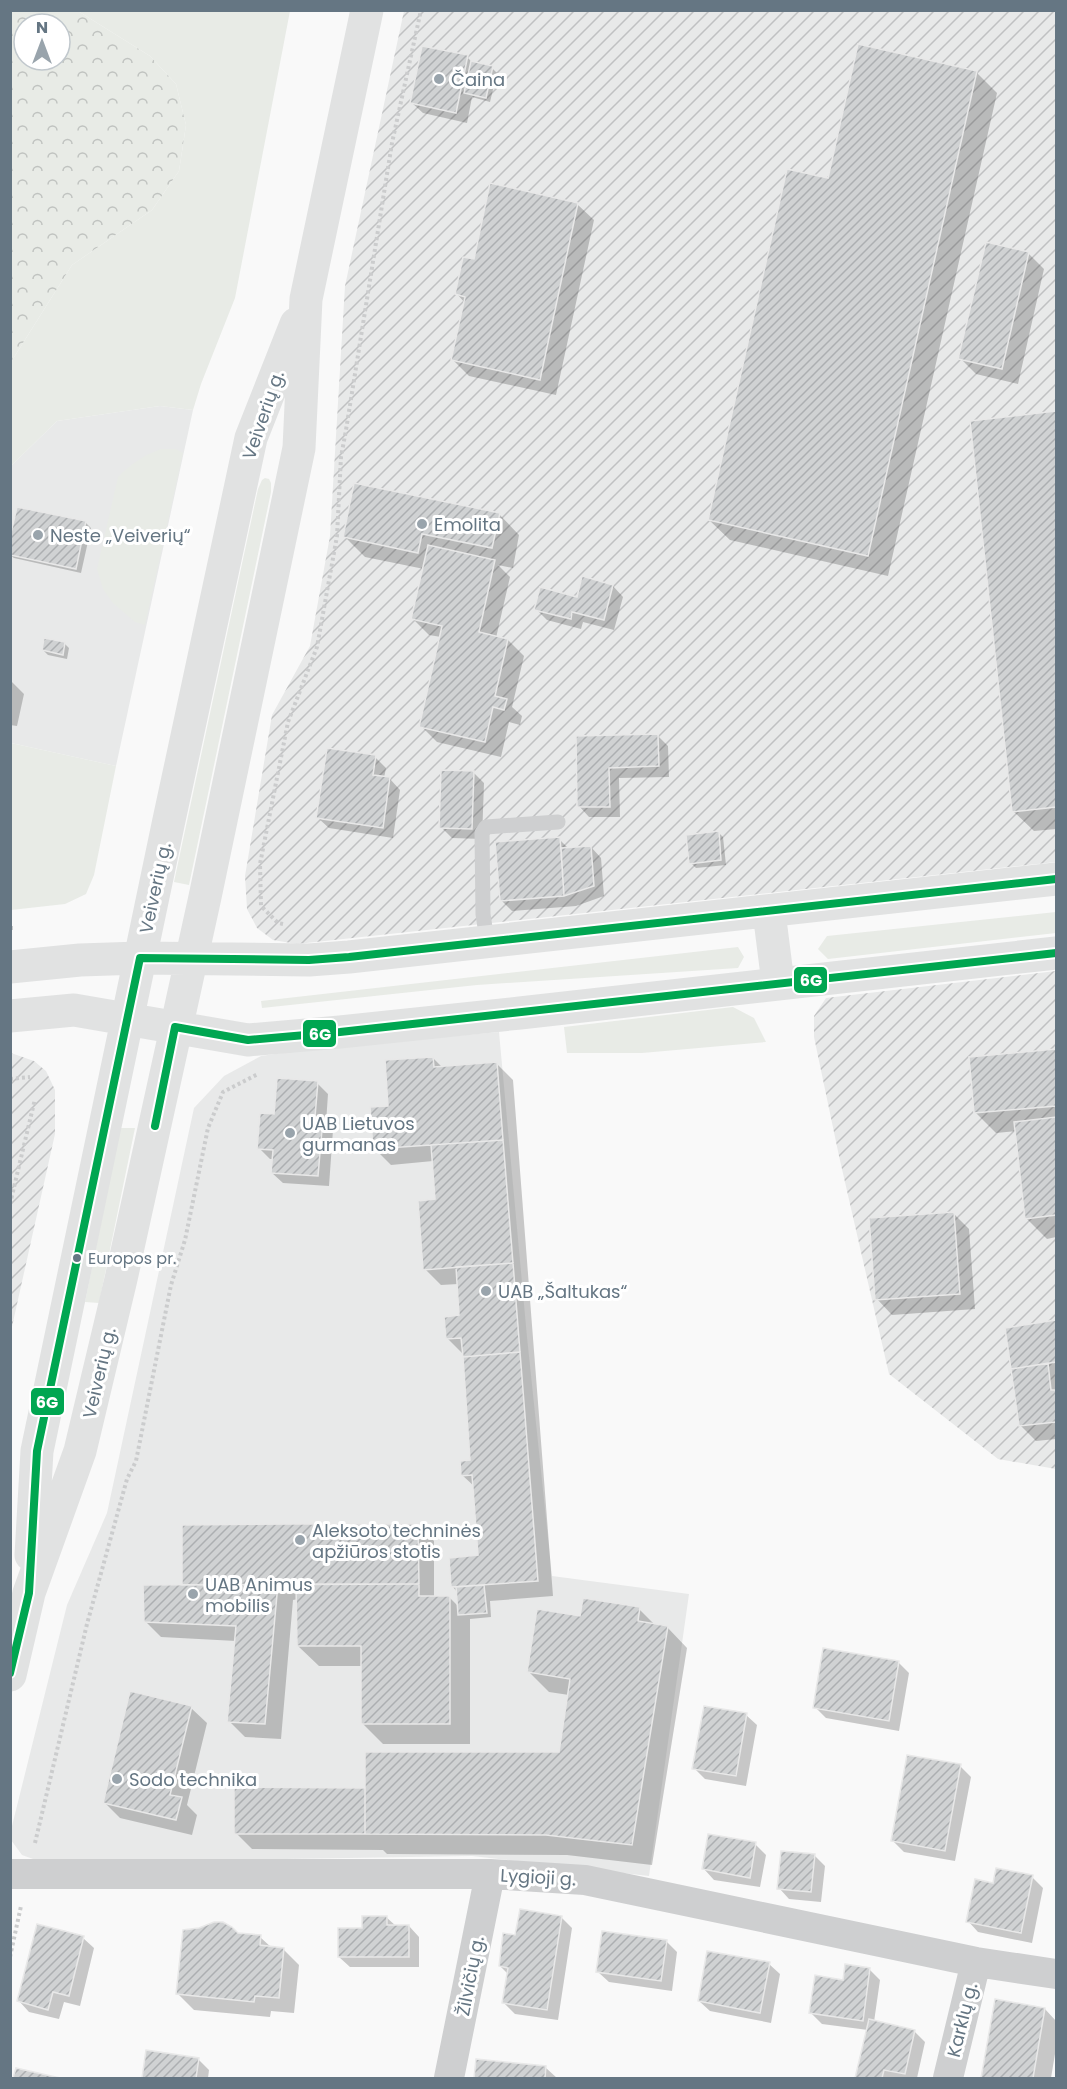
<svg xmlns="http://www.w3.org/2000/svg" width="1067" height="2089" font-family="Poppins,sans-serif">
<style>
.built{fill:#e8e9e9}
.industrial{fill:url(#industrial-furrows)}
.grass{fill:#e8ebe6}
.forest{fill:url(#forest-crowns);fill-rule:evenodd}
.shadow{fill:#0003}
.building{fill:url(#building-hatch);stroke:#e8e8e8;stroke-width:1.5}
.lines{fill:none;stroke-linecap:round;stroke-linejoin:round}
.path{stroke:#cbcccd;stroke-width:4;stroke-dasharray:3 3;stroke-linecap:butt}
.lane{stroke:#cecfd0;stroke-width:15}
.street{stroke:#cecfd0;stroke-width:30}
.primary{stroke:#e1e2e2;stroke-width:33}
.bus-1-casing{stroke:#fff;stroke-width:12}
.bus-1{stroke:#00a651;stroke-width:8}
.poi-dot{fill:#99a4ac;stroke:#fff;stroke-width:2}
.bus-dot{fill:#657683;stroke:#fff;stroke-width:2}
.labels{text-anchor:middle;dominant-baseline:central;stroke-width:6;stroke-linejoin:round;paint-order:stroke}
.bus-label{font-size:16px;fill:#657683;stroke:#fff;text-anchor:start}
.poi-label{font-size:18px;fill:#657683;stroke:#fff;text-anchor:start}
.street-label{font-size:18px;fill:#657683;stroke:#fff}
.line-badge{stroke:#fff;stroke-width:2}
.badge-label{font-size:16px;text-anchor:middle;font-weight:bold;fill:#fff}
</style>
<defs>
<pattern id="industrial-furrows" width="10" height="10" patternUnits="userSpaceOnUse" patternTransform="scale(1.5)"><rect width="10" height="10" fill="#e8e9e9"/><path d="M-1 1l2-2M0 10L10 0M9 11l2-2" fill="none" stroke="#c0c1c2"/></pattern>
<pattern id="forest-crowns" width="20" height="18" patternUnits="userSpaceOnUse" patternTransform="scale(1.5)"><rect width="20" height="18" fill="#e8ebe6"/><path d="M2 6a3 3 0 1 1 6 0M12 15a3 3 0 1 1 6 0" fill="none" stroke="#c0c3c0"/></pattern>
<pattern id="building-hatch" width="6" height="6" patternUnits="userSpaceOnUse" patternTransform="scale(1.5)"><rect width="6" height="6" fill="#d0d2d3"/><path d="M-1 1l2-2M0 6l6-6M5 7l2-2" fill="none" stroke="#acafb1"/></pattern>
</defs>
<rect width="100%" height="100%" fill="#f9f9f9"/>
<path class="built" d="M160,406L193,410L116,766L11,743V466L57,421Z
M499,1032L527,1337L552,1576L689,1594L649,1876L472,1856L44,1863L22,1855L11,1840V1830L67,1605L107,1513L194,1108L224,1076L261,1056L310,1049Z"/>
<path class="industrial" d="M404,11H1056V862L297,944L273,940L257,928L247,909L245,876L272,715L310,646L330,536L345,286Z
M1056,971V1469L998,1459L889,1374L839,1156L814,1037V1016L826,998Z
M11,1053L34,1061L46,1071L55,1090V1134L11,1331Z"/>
<path class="grass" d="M78,11H290L235,298L201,384L193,410L160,406L57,421L11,466V362L72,265L152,210L179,171L186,125L176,84L150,56Z
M161,449H176L183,453L145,625L135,622L113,603L103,589L97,569L118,477C131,464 144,455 161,449Z
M265,478L269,479L271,483V492L189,885L174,882L258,489L262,480Z
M11,743L116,766L94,875L86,894L65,904L11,910Z
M1056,912V933L828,959L818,949L827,936Z
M738,947L744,957L738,968L477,985L262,1008L261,1001Z
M733,1007L754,1018L766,1042L642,1053H567L564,1027Z
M120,1128H135L99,1303L85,1302Z"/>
<path class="forest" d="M11,10L78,11L150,56L176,84L186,125L179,171L152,210L72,265L11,362ZM24,24H60V60H24Z"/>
<path class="shadow" d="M859,46L977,73L997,93L888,576L730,540L709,520L829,180Z
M467,57L474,64L492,68L497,73L490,102L472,97L467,123L423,113L412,103Z
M491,185L578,205L594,220L556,395L469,376L453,360L465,303L457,294L475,261Z
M1028,253L1044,269L1018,384L976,374L960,358Z
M1056,413V829L1034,831L1013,811L971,422Z
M499,514L519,535L513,568L498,565L510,577L496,638L508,640L524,656L512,707L522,716L520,725L509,722L501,757L437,742L421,726L441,637L429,635L413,619L424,569L365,557L345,537Z
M86,523L91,528L81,573L14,558L10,555V544Z
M613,586L623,597L614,630L583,622L581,629L547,620L536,609L578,598Z
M64,643L69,648L67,659L48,655L43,650Z
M10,680L24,694L17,726L10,725Z
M658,736L668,746L669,777L619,778L620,817H589L579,806L577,737Z
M375,757L386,768L384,778L390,779L400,790L393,838L329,828L318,818Z
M473,772L484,783L482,839L452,838L441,827Z
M718,832L723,837L726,865L696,868L691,863Z
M559,839L569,849L591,847L601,858L604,896L576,906L512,911L501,900Z
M1056,1050V1237L1047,1239L1026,1218L1017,1131L996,1133L976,1113L971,1058Z
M433,1058L443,1068L497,1064L513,1080L553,1596L490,1601L491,1617L470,1619V1744H383L363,1724L362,1666H319L298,1646V1599L293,1600L281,1739L245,1737L229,1721L236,1641L161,1637L145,1621L184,1586L418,1525L434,1541V1598H450L459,1607L457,1592L453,1587L480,1556L475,1487L462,1475L472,1461L464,1355L447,1338L461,1317L458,1284L441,1285L425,1269L436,1200L433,1161L391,1165L375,1149L390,1107Z
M317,1083L328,1094L326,1123L333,1130L329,1186L283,1183L272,1173L273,1159H270L259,1148L276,1115Z
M953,1213L969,1229L975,1309L892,1315L877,1299Z
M1056,1321V1439L1036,1441L1020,1425L1006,1329Z
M639,1609L656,1626L667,1627L687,1648L652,1865L567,1855L387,1854L383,1850L252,1849L236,1833L367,1790L560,1753L569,1695L549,1692L529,1672L582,1618Z
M898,1662L909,1673L899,1731L826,1718L815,1707Z
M191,1708L207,1723L187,1805L197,1815L192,1835L120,1818L104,1802Z
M746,1715L757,1725L746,1786L705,1779L694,1768Z
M960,1766L971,1777L955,1861L904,1852L893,1841Z
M755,1844L766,1855L760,1887L714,1880L704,1869Z
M814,1855L825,1866L821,1902L789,1899L779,1888Z
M1032,1877L1043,1888L1032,1943L978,1932L968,1921L994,1885Z
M386,1917L396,1926H409L419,1937V1967H350L339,1957L363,1930Z
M561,1917L572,1928L558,2020L515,2014L504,2003L508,1974L500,1966L517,1937Z
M222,1923L238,1935L260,1937L272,1948L283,1949L299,1965L294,2013L271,2011L270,2017L194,2010L178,1994L184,1931Z
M83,1938L94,1948L80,2006L64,2002L59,2019L29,2012L19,2001Z
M667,1942L677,1952L672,1991L609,1982L598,1972Z
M769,1964L780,1974L771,2023L710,2011L699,2001Z
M870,1970L880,1980L874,2022L915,2032L925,2042L917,2078H857L868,2030L822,2024L811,2013Z
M996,2000L1045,2009L1056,2021V2048L1051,2078H982Z
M147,2052L198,2059L209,2070L208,2078H143Z
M477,2061L546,2068L557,2078H476Z
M17,2070L54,2078H15Z"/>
<path class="building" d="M858,44L977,71L868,556L708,520L787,169L828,178Z
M422,46L468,55L456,113L410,103Z
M471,61L493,66L486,98L464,93Z
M490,183L578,203L540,380L451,360L465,297L455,294L463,257L474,259Z
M986,242L1029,252L1002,369L958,359Z
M1056,411V807L1012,812L970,421Z
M354,483L500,513L492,548L422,534L418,553L343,537Z
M17,507L86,521L76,569L10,555V537Z
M428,545L495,560L479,632L508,639L495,696L507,699L504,710L493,707L485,742L419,727L442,626L411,619Z
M582,576L613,585L604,620L572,612L571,619L534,610L540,587L577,597Z
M44,638L65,642L63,655L42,650Z
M658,734L659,766L609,768L610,807H577L576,736Z
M327,748L376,755L373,775L390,777L383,828L316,818Z
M441,770L474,771L472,829L439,828Z
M719,831L721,860L689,864L686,835Z
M560,837L564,896L500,901L495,842Z
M591,846L594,886L564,896L561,848Z
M1056,1049V1106L974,1113L969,1057Z
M433,1057L434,1067L497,1062L503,1140L373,1149L370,1107L388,1106L385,1060Z
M277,1078L318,1081L315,1117L323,1118L318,1176L271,1173L273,1150L257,1149L260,1113L274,1114Z
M1056,1117V1215L1025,1219L1014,1122Z
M503,1140L513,1263L423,1270L418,1201L435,1199L431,1145Z
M954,1212L960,1294L875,1300L869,1218Z
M513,1263L520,1352L463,1357L461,1338L446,1339L444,1317L459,1315L456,1267Z
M1056,1320V1362L1011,1369L1005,1328Z
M520,1352L538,1581L451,1587L449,1558L478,1555L472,1475L461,1476L460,1461L470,1460L463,1357Z
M1048,1363L1051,1390H1056V1422L1019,1426L1011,1369Z
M294,1524H418L419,1584L182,1585V1525Z
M278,1584L265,1724L227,1722L236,1626L144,1622L143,1585Z
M296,1584H419V1596H450V1724H361V1646H297Z
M484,1585L487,1613L458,1615L456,1587Z
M583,1598L640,1607L638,1621L668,1626L632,1845L546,1835L365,1834V1752H559L570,1679L527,1672L537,1609L580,1616Z
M823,1648L899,1661L889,1721L813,1708Z
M130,1691L192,1706L170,1795L182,1797L176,1820L103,1803Z
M704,1706L747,1713L736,1776L692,1769Z
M907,1755L961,1764L945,1851L891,1841Z
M234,1787L365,1788V1834H234Z
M708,1834L756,1842L750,1878L702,1869Z
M781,1851L815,1854L811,1892L777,1889Z
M996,1868L1033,1875L1021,1933L966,1922L975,1879L993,1883Z
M520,1909L562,1916L547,2010L502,2003L508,1968L499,1966L503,1933L515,1935Z
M362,1916H387V1925H409V1957H338V1928H362Z
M214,1922H223L232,1927L238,1933L261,1935L260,1945L284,1948L279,1998L255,1996L254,2002L176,1994L183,1930L199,1928Z
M37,1924L84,1936L69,1996L53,1992L48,2010L17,2001Z
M602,1931L667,1940L661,1981L596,1972Z
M707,1951L770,1962L760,2013L698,2001Z
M845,1964L870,1968L863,2021L809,2013L815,1975L843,1980Z
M995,1999L1045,2008L1033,2078H981Z
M869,2019L915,2030L905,2074L884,2070L882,2078H855Z
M146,2050L199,2058L196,2078H142Z
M476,2059L546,2066L545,2078H474Z
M16,2068L60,2078H13Z"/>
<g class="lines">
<path class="path" d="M283,924L278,923L261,906L260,864L288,722L317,647L337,536L341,457L346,430L392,143L421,10
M10,928H14
M10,1079L30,1077
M10,1204L35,1099
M35,1843L87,1624L127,1479L136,1461L171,1285L185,1240L208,1128L223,1092L258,1074
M10,1957L21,1906"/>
<path class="lane" d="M487,941L483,914L482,833L486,827L558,822"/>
<path class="street" d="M10,1874H490L585,1880L976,1962L1056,1974
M449,2078L490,1874
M948,2078L976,1962"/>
<path class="primary" d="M769,912L778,983
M10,967L80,960L140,958L309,960L349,957L1056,879
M10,1016L74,1010L248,1040L340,1032L520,1013L1056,953
M31,1555L37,1451L169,820L251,438L296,324
M10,1675L29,1593L80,1451L121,1279L205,897L299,448L306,299L367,10"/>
<defs>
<path id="bus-1" d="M155,1126L175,1027L248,1040L340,1032L1056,953
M10,1673L29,1593L37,1451L140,958L309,960L349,957L1056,879"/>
</defs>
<use href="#bus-1" class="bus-1-casing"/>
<use href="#bus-1" class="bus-1"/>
</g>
<g class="poi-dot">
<circle cx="439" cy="79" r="6"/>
<circle cx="422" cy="524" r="6"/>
<circle cx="38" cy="535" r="6"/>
<circle cx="290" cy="1133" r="6"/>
<circle cx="486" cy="1291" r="6"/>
<circle cx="300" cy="1540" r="6"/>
<circle cx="193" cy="1594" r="6"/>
<circle cx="117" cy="1779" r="6"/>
</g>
<circle class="bus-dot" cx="77" cy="1258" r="5"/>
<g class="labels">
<g class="bus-label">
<text x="88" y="1258">Europos pr.</text>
</g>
<g class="poi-label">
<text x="451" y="79">Čaina</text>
<text x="434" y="524">Emolita</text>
<text x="50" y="535">Neste „Veiverių“</text>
<text x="302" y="1123">UAB Lietuvos<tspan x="302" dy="21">gurmanas</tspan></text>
<text x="498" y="1291">UAB „Šaltukas“</text>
<text x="312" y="1530">Aleksoto techninės<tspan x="312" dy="21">apžiūros stotis</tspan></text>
<text x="205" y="1584">UAB Animus<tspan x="205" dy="21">mobilis</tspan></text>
<text x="129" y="1779">Sodo technika</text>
</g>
<g class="street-label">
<text transform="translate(263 415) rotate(-71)">Veiverių g.</text>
<text transform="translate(155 888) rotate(-78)">Veiverių g.</text>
<text transform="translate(99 1373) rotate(-77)">Veiverių g.</text>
<text transform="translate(538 1877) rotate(3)">Lygioji g.</text>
<text transform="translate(470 1976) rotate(-79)">Žilvičių g.</text>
<text transform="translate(962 2020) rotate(-76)">Karklų g.</text>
</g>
</g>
<g class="line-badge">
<rect x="793" y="966" width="35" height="28" rx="6" fill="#00a651"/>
<rect x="302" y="1019" width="35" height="29" rx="6" fill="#00a651"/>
<rect x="30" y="1387" width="35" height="29" rx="6" fill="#00a651"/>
</g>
<g class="badge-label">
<text x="811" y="986">6G</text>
<text x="320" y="1040">6G</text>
<text x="47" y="1408">6G</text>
</g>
<rect width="1067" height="2089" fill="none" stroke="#657683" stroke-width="24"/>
<g transform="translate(42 42)"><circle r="28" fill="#ffffff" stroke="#c1c8cd" stroke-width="1.5"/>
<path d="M0-4.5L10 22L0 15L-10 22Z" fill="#99a4ac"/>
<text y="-9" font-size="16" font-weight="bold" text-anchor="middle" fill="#657683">N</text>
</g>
</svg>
